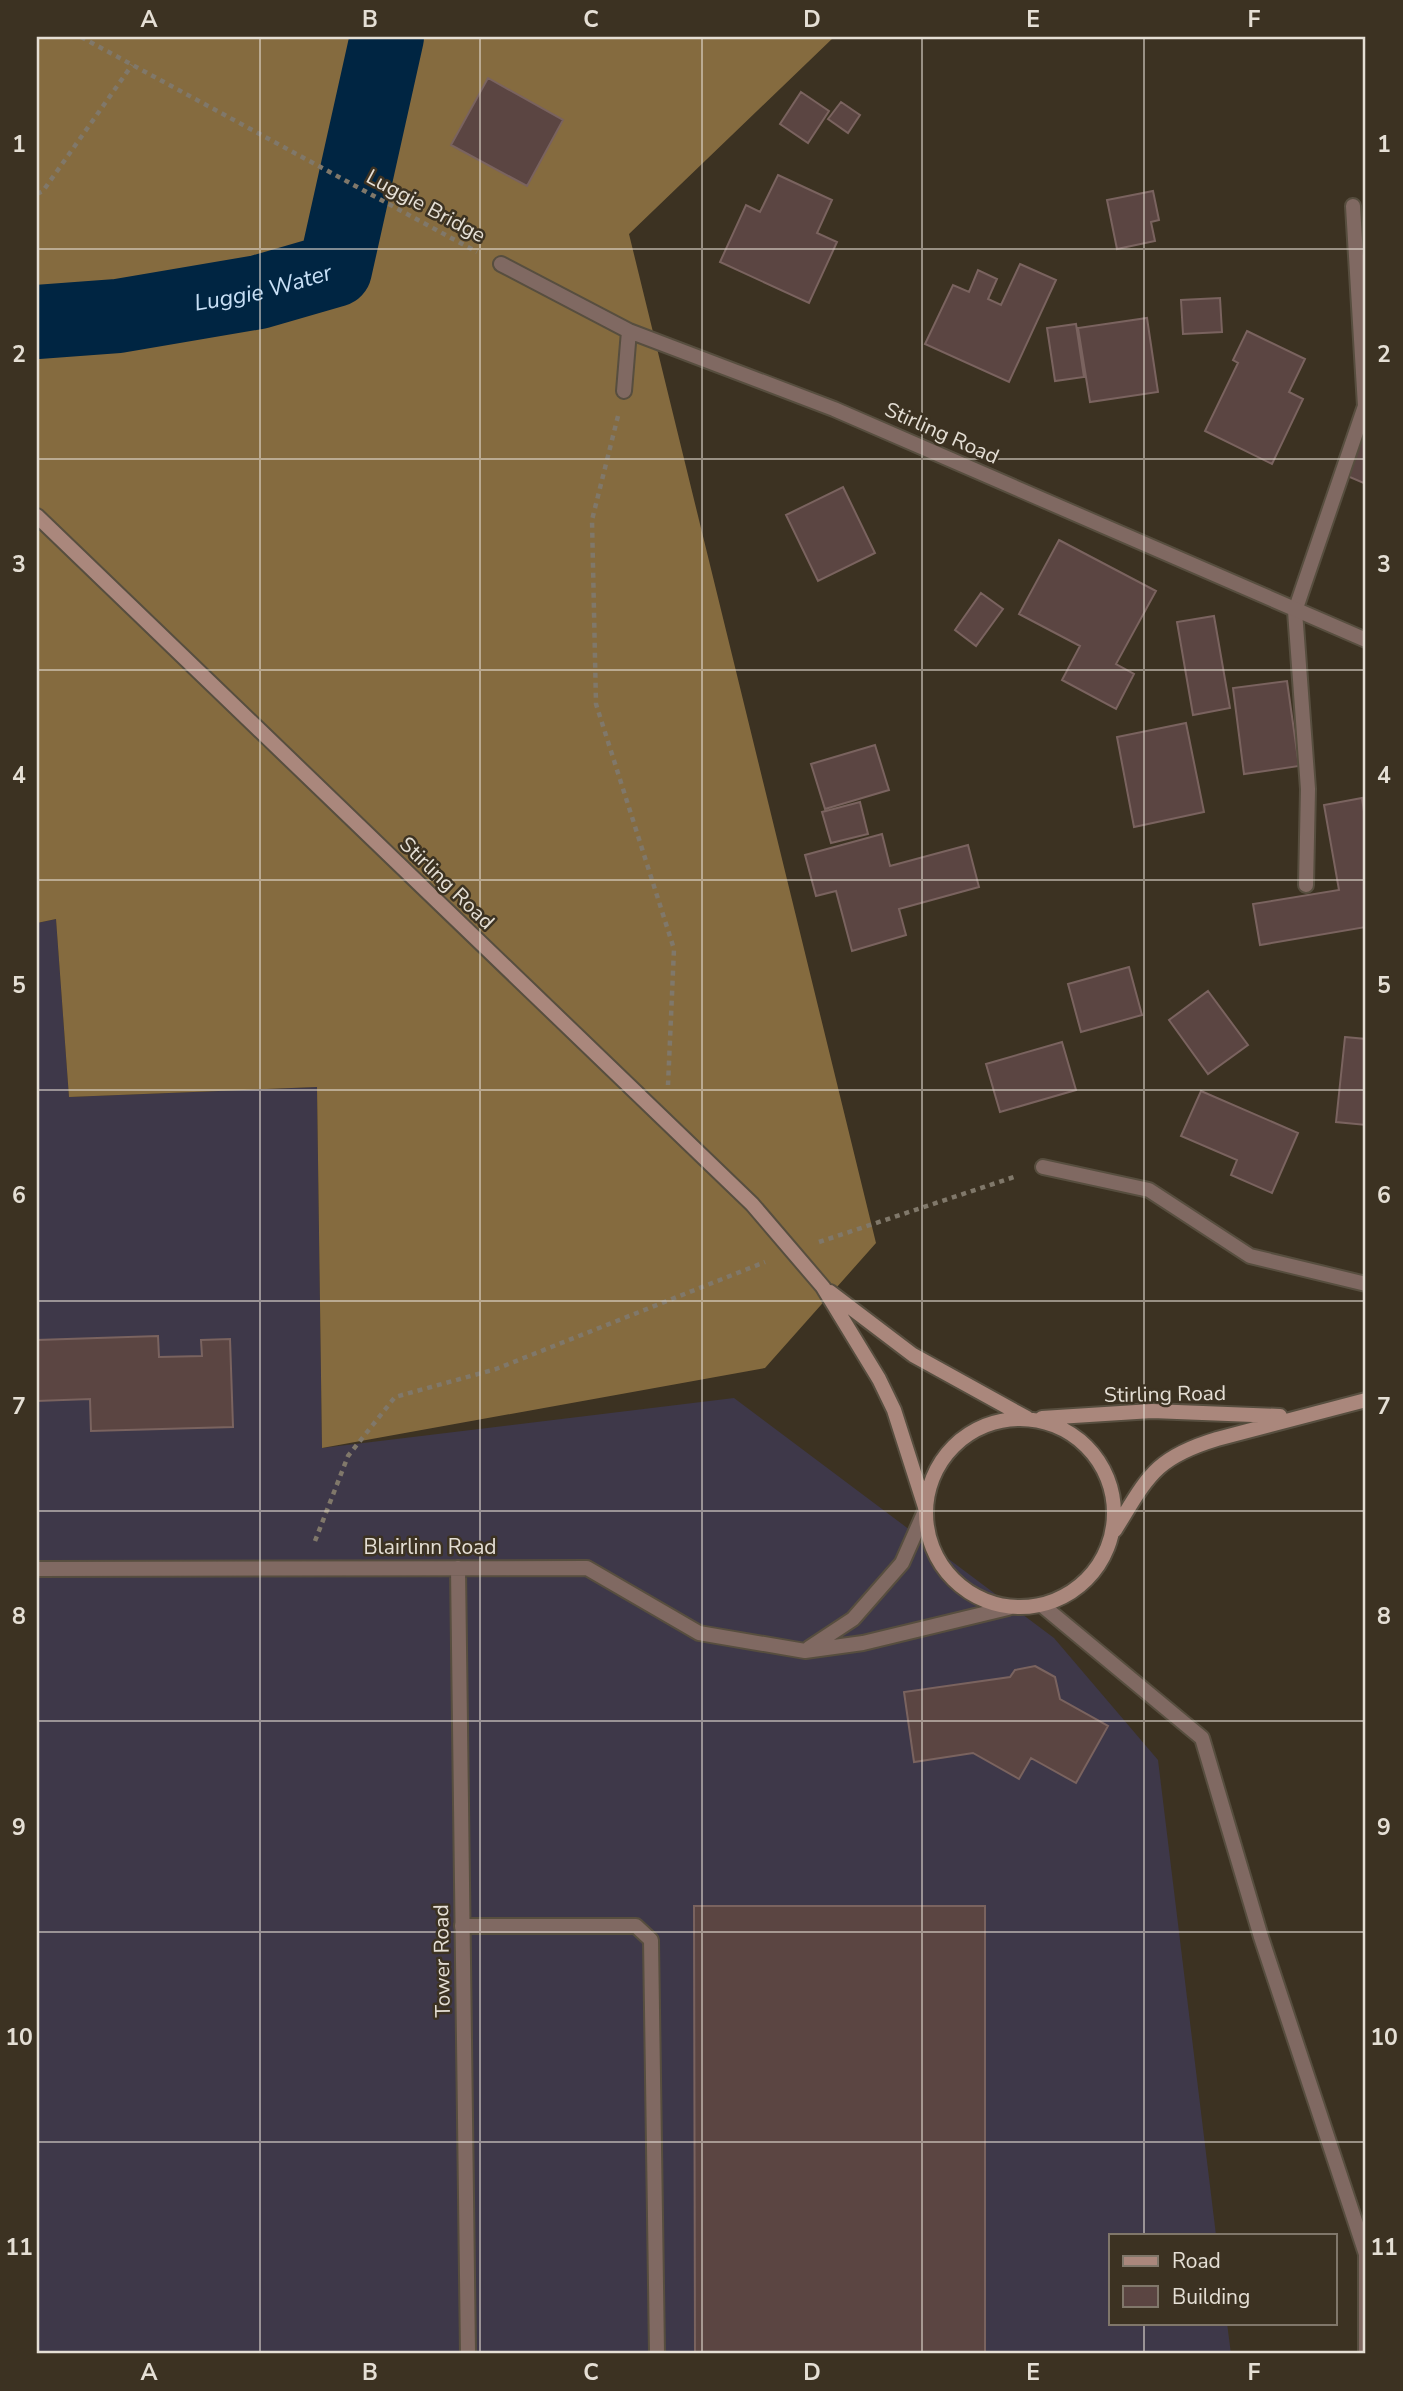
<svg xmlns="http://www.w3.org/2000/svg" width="1403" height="2391" font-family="'Nunito Sans',sans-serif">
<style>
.industrial{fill:#3e3849}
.forest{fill:#856b3f}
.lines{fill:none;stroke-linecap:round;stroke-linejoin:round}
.river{stroke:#002542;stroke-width:74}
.building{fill:#5b4542;stroke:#7a635f;stroke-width:2}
.lane-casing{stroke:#574e3f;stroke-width:18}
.street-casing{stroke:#574e3f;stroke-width:18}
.secondary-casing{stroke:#574e3f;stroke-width:18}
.path{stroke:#80786a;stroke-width:4.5;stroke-dasharray:5 5;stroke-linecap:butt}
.lane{stroke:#806962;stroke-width:14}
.street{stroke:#806962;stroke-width:14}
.secondary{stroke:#aa877c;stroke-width:14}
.grid{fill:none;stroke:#e5dfd5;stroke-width:2;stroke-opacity:0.55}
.labels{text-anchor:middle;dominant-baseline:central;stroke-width:5;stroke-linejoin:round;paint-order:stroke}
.street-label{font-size:21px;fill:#e5dfd5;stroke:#3c3222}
.water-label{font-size:23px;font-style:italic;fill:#c8e0f6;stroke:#3c3222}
.neatline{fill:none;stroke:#e5dfd5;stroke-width:2.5}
.grid-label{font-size:23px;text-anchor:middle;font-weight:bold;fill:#e5dfd5}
</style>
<rect width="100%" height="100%" fill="#3c3222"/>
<path class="industrial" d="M56,919L69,1097L317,1087L322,1448L734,1398L1054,1638L1158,1760L1216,2235H1111V2323H1227L1231,2354H37V923Z"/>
<path class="forest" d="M37,37H834L629,234L876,1243L765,1368L322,1448L317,1087L69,1097L56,919L37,923Z"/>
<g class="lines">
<path class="river" id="s1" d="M37,322L118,316L259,292L335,270L387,37"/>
</g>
<path class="building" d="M488,78L563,120L527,186L451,145Z
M801,92L829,111L808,143L780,124Z
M841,102L860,115L848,133L828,119Z
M778,175L832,200L817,233L837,242L809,303L720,262L746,205L760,212Z
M1153,191L1159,220L1151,222L1155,241L1117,249L1107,200Z
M1020,264L1056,280L1009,382L925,344L953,285L969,292L978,270L997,279L988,299L1001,305Z
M1220,298L1222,332L1183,334L1181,300Z
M1147,318L1158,392L1090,402L1078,328Z
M1076,324L1084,377L1055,381L1047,328Z
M1247,331L1305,359L1289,392L1303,399L1272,464L1205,431L1238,363L1233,360Z
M1366,425V484L1345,475Z
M843,487L875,553L818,581L786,515Z
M1059,540L1156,591L1116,664L1134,674L1116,709L1062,680L1080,646L1019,614Z
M981,593L1003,609L976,646L955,630Z
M1214,616L1230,708L1193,715L1177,622Z
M1287,681L1299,766L1244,774L1233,688Z
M1186,723L1204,812L1134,827L1117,737Z
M875,745L889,790L825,809L811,764Z
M1362,798L1366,825V927L1260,945L1253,904L1339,890L1324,805Z
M860,802L868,834L831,843L822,812Z
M882,834L890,866L968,845L979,887L899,909L906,935L852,951L836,891L816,896L805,855Z
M1129,967L1142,1015L1081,1032L1068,984Z
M1208,991L1248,1045L1208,1074L1169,1020Z
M1345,1037L1366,1039V1125L1336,1122Z
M1062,1042L1076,1090L1000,1112L986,1064Z
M1201,1091L1298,1133L1272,1193L1231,1175L1237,1160L1181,1136Z
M158,1336L159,1357L202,1356L201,1340L230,1339L233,1427L91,1431L90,1399L37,1401V1340Z
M1035,1666L1055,1677L1060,1699L1108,1726L1076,1783L1031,1758L1019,1779L973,1753L914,1762L904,1692L1010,1677L1015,1670Z
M694,1906H985V2354H695Z"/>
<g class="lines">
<defs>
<path id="lane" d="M1306,885L1308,789L1295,611L1365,406L1353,206
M1043,1606L1202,1738L1261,1937L1366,2254V2354
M462,1926H636L651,1940L657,2354"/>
<path id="street" d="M501,264L629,331L834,409L1366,640
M624,391L629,331
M1043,1167L1149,1190L1250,1256L1366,1284
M458,1568L468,2354
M37,1569L587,1568L699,1633L805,1651L863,1643L1008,1608
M809,1648L853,1619L902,1563L925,1511"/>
<path id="secondary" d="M37,516L752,1204L823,1287L879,1379L894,1410L925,1507
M830,1292L913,1355L1027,1418
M1042,1418L1152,1411L1280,1416
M926 1513a94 94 0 1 1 188 0a94 94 0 1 1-188 0Z
M1115,1530C1148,1477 1154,1458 1217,1439L1366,1400"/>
</defs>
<use href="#lane" class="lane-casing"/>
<use href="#street" class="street-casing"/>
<use href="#secondary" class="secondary-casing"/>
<path class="path" d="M81,37L477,252
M37,194L43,191L132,65
M618,416L592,520L596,704L674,949L668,1085
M819,1242L1017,1176
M315,1541L348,1456L395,1397L496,1369L765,1262"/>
<use href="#lane" class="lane"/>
<use href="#street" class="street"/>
<use href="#secondary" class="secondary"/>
</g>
<path class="grid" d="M260,37V2354M480,37V2354M702,37V2354M922,37V2354M1144,37V2235M37,249H1366M37,459H1366M37,670H1366M37,880H1366M37,1090H1366M37,1301H1366M37,1511H1366M37,1721H1366M37,1932H1366M37,2142H1366M1144,2323V2354"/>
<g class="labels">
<g class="street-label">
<text transform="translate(426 206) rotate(28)">Luggie Bridge</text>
<text transform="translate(942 433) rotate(24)">Stirling Road</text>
<text transform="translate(447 883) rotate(44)">Stirling Road</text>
<text transform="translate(1165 1394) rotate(-1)">Stirling Road</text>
<text x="430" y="1547">Blairlinn Road</text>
<text transform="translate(442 1961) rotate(-91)">Tower Road</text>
</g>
<g class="water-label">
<text stroke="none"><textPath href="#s1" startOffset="229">Luggie Water</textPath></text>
</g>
</g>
<rect width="1403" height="2391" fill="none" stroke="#3c3222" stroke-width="77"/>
<rect x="1109" y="2234" width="228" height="91" fill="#3c3222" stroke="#80776a" stroke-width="2"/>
<rect x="1123" y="2256" width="35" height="10" fill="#aa877c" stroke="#80776a" stroke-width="2"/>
<text x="1172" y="2268" font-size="21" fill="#e5dfd5">Road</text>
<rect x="1123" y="2286" width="35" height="21" fill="#5b4542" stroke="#80776a" stroke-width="2"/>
<text x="1172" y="2304" font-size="21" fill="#e5dfd5">Building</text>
<rect x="38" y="38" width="1326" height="2314" class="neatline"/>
<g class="grid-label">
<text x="149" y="27">A</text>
<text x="370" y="27">B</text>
<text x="591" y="27">C</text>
<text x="812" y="27">D</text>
<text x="1033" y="27">E</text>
<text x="1254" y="27">F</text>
<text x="19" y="152">1</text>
<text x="1384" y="152">1</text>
<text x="19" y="362">2</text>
<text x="1384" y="362">2</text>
<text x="19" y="572">3</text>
<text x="1384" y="572">3</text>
<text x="19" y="783">4</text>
<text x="1384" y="783">4</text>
<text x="19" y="993">5</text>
<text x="1384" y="993">5</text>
<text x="19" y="1203">6</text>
<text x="1384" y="1203">6</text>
<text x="19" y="1414">7</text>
<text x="1384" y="1414">7</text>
<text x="19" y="1624">8</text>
<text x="1384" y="1624">8</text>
<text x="19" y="1835">9</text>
<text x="1384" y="1835">9</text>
<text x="19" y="2045">10</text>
<text x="1384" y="2045">10</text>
<text x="19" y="2255">11</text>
<text x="1384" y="2255">11</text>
<text x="149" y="2380">A</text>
<text x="370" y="2380">B</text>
<text x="591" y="2380">C</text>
<text x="812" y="2380">D</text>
<text x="1033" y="2380">E</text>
<text x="1254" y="2380">F</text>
</g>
</svg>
